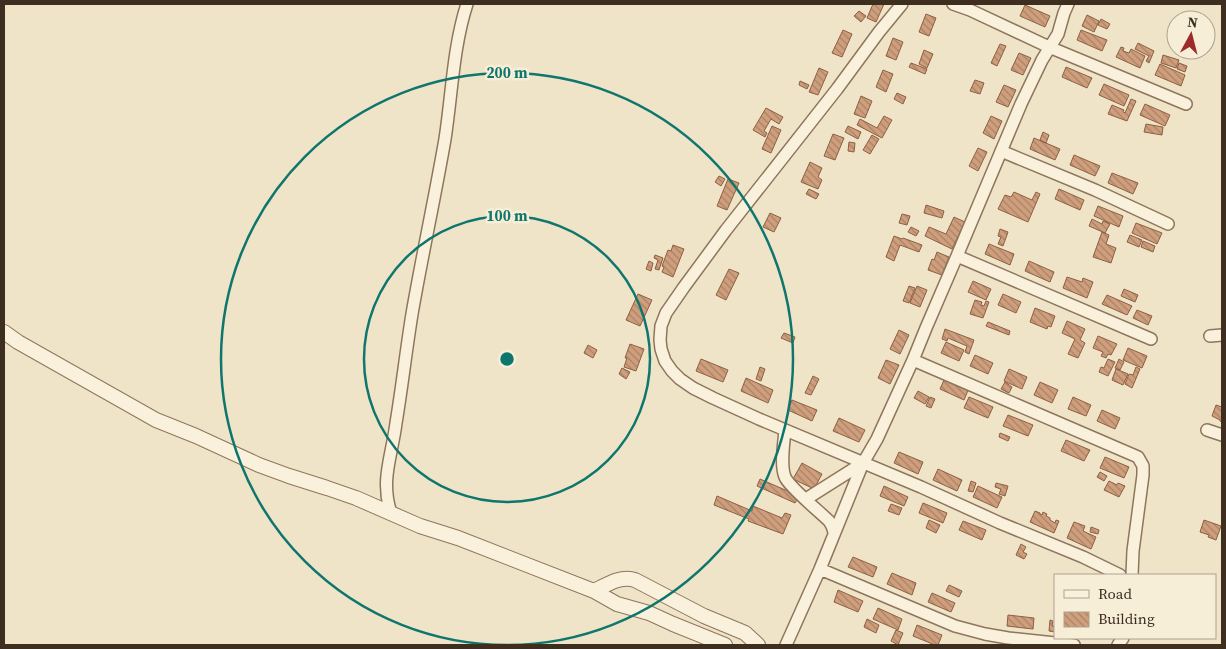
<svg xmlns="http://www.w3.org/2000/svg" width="1226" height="649" font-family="'Source Serif 4',serif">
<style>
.building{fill:url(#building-back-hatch);stroke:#8d5f41}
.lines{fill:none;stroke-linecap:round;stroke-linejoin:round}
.minor-casing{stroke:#8d765c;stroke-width:14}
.tertiary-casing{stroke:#8d765c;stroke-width:16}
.minor{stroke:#faf1dc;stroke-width:11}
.tertiary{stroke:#faf1dc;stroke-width:14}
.ring{fill:none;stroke:#0f766e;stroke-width:2.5}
.centre{fill:#0f766e;stroke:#f7eed8;stroke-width:2.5}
.ring-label{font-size:15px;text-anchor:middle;font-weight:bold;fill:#0f766e;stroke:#f7eed8;stroke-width:5;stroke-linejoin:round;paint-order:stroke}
</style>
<defs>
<pattern id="building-back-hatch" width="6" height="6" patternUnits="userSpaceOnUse" patternTransform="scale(1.25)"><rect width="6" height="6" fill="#cf9f7d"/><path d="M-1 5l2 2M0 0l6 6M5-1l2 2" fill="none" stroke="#a98266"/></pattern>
</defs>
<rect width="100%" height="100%" fill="#f0e4c8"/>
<path class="building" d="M873,4H884L876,22L867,18Z
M1025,5L1050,16L1045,27L1020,16Z
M859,11L866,16L861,22L854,16Z
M926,14L936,18L929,36L919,32Z
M1087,15L1099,21L1094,32L1082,26Z
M1101,19L1110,24L1107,29L1098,25Z
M843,30L852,34L842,57L832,53Z
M1081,30L1107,40L1102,51L1077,40Z
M893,38L903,42L896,60L886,56Z
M1138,43L1154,51L1149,63L1146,61L1149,56L1135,49Z
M1000,44L1006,46L997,66L991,63Z
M1121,47L1124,48L1123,51L1129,53L1131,49L1145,56L1140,68L1116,57Z
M924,50L933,54L927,68L919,64Z
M1019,53L1031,58L1023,75L1011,70Z
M1163,55L1179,60L1176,68L1161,63Z
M911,63L927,69L925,74L909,67Z
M1179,63L1187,66L1185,72L1177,69Z
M1160,64L1185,75L1181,86L1155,75Z
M1066,67L1092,78L1087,88L1062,77Z
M819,68L828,72L818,95L809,92Z
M883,70L893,74L886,92L876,87Z
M975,80L984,83L980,94L970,91Z
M800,81L809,85L807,89L799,85Z
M1104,84L1129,95L1124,106L1099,95Z
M1004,85L1016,90L1008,107L996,102Z
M897,93L906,97L903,104L894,99Z
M861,96L872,101L865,118L854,114Z
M1131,99L1136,101L1127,121L1108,114L1112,105L1124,110L1123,112L1125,113Z
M1145,104L1170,115L1165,126L1140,115Z
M766,108L783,117L779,124L771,119L764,131L767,133L765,137L753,130Z
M884,116L892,120L882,138L857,125L860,119L877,128Z
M991,116L1002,121L994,139L983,133Z
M1146,124L1163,127L1162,135L1144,132Z
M772,126L781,130L771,153L762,149Z
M848,126L861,132L858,139L845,132Z
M1043,132L1049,135L1046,143L1040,140Z
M833,134L844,138L835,160L824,156Z
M872,135L879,139L870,154L863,150Z
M1034,138L1060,149L1055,160L1030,149Z
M849,142L855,143L854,152L848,151Z
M978,148L987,152L978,171L969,166Z
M1074,155L1100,166L1095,176L1070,165Z
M810,162L822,168L818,177L822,180L818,189L801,182Z
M1112,173L1138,183L1133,194L1108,183Z
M719,176L725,179L721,186L715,182Z
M728,179L739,183L727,210L717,206Z
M809,189L819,194L816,199L806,194Z
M1059,189L1084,200L1080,210L1055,199Z
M1014,192L1032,200L1036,192L1040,194L1028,222L998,209L1005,195L1011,197Z
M926,205L944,211L942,218L924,213Z
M1098,206L1123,216L1119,227L1094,216Z
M770,213L781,218L774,232L763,227Z
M902,214L910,216L907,225L899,223Z
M954,217L965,222L952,249L925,236L929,227L946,234Z
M1092,219L1102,224L1103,221L1110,224L1105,233L1089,226Z
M1136,223L1162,233L1157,244L1132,233Z
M911,227L919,231L916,236L908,232Z
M1000,229L1008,232L1003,246L998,244L1001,237L998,236Z
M1102,232L1109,235L1106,244L1116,248L1111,263L1093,257Z
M1130,235L1142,240L1139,247L1127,242Z
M894,236L902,239L903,238L922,245L919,252L900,245L894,261L886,257Z
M1143,241L1155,246L1153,252L1141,247Z
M989,244L1014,254L1010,265L985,254Z
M673,245L684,249L673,277L662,272L664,267L662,266L668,250L671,251Z
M937,252L949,257L942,275L928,270L932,259L934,260Z
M655,255L663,258L659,270L655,269L658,260L654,258Z
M649,261L653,263L651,271L646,269Z
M1029,261L1054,272L1050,282L1025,271Z
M729,269L739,273L726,300L716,295Z
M1067,277L1082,282L1083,278L1093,282L1087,298L1063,288Z
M973,281L991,289L986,300L968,292Z
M909,286L915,288L909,303L903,301Z
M917,286L927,290L920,307L910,303Z
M1124,289L1138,295L1135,302L1121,296Z
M638,294L652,300L640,326L626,320Z
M1003,294L1021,302L1016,313L998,305Z
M1107,295L1132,306L1127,315L1102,304Z
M975,300L982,302L981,305L984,306L986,301L989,302L983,318L970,314Z
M1035,308L1055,316L1051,327L1048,326L1047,329L1030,322Z
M1137,310L1152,316L1148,325L1133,318Z
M1067,321L1085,329L1080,340L1085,343L1078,358L1068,354L1075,339L1062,333Z
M988,322L1010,331L1009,335L986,326Z
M945,329L974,340L969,354L965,352L967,346L948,338L947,341L942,339Z
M899,330L909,335L900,354L890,349Z
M784,333L795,337L793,343L781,338Z
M1098,336L1117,344L1111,355L1108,354L1106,358L1101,356L1103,352L1093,348Z
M946,342L964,350L959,361L941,353Z
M630,344L644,349L636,371L624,367L627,358H625Z
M588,345L597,350L593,358L584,353Z
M1128,348L1147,356L1142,368L1123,360Z
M975,355L993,363L988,374L970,366Z
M701,359L728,370L723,382L696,371Z
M1108,359L1115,362L1108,376L1099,372L1101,367L1104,368Z
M1119,359L1124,362L1120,370L1115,368Z
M886,360L899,365L890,384L878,378Z
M760,367L765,369L761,381L756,379Z
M1136,367L1140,369L1132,388L1125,384L1129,374L1133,375Z
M622,368L630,372L626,379L619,374Z
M1009,369L1027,377L1022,389L1004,381Z
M1116,369L1128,374L1123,385L1112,380Z
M813,376L819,379L811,395L805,393Z
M746,378L773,390L768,403L741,391Z
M945,378L969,388L964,400L940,389Z
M1005,382L1012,387L1009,393L1001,389Z
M1040,382L1058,390L1052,403L1034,395Z
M918,391L929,397L925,404L914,398Z
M930,397L935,399L931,408L926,406Z
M969,397L993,407L988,418L964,408Z
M1073,397L1091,405L1086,416L1068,409Z
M792,400L817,410L812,421L788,410Z
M1216,405L1222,407V422L1220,421V420L1212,416Z
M1102,410L1120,418L1115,429L1097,421Z
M1008,415L1033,425L1028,436L1003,426Z
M839,418L865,430L859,442L833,431Z
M1000,433L1010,437L1008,441L999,437Z
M1066,440L1090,450L1084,461L1061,451Z
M899,452L923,462L918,474L894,463Z
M1105,457L1129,467L1124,478L1100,468Z
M802,463L822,474L814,489L793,479Z
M938,469L962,480L957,491L933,480Z
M1100,472L1107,476L1104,481L1097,477Z
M760,479L799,496L795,503L757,486Z
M971,481L976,483L973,492L968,491Z
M1109,481L1117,485L1118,483L1125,486L1119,497L1104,490Z
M996,483L1008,486L1005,496L999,494L1001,489L995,487Z
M884,486L908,497L904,506L880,496Z
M978,486L1002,497L997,508L973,497Z
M717,496L752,511L753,506L782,518L785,513L791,515L783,534L748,521L749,519L714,505Z
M923,503L947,513L943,523L919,513Z
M891,504L902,508L899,515L888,511Z
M1035,511L1040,513V514L1042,515L1043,512L1047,514L1046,516L1050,518V520L1055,523L1056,520L1059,521L1054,533L1030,522Z
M929,520L940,525L936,533L926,528Z
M1204,520L1221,526L1216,540L1208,537L1209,535L1200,532Z
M963,521L986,530L982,540L959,530Z
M1074,522L1085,526L1083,531L1096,537L1091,549L1067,538Z
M1091,527L1099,530L1098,534L1090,532Z
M1021,544L1026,547L1023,552L1027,554L1024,559L1016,555Z
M853,557L877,567L873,577L848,567Z
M892,573L916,583L912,595L887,584Z
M949,585L962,591L959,597L946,591Z
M838,590L863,601L858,612L834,602Z
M932,593L955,603L951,612L928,602Z
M878,608L902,619L898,630L873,619Z
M1008,615L1034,618L1033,629L1007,626Z
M867,619L879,625L876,633L864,627Z
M1050,620L1053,621L1052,626H1055V632L1049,631Z
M917,625L942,635L938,645H935L913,636Z
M896,630L903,633L898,645L891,641Z"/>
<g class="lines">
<defs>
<path id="minor" d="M902,4L879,32L837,89L726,230L684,287L666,313L661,326L660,340L661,349L665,361L672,371L680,379L693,388L713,398L759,419L921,487L1000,523L1083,557L1120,575
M953,4L970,10L1049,47L1186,104
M1001,151L1095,190L1168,224
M957,256L1151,339
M1210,336L1222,335
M913,360L1138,457L1143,466V475L1133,551L1132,575
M785,430C784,443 780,465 785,477C789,487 820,512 829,521L832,526L834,532
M1207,430L1222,435
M806,499L863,463
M391,513C380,480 392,456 396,423C402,387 406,351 412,314C422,256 435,197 445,139C452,94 453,47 467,4
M820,569L955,626L985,634L1008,638L1074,645
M786,645L820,569L863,463L877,439L913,360L926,328L957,256L1021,104L1042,60L1058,34L1064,13L1068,4
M1118,645L1123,638"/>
<path id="tertiary" d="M4,332L18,342L156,420L196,436L259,465L289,476L327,488L356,498L420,526L458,538L594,591L617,604L649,613L673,624L725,645
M594,591C606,585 621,575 635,580L704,616L745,633L758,645"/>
</defs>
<use href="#minor" class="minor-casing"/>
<use href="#tertiary" class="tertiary-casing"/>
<use href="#minor" class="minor"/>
<use href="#tertiary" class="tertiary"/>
</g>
<g class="ring">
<circle cx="507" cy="359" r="143"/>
<circle cx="507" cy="359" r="286"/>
</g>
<circle cx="507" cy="359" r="8" class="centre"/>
<g class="ring-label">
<text x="507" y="78">200 m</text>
<text x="507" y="221">100 m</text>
</g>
<rect width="1226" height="649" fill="none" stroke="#3d2e20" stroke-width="10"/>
<rect x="1054" y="574" width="162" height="65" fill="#f7eed8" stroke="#ada18e"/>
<rect x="1064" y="590" width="25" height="8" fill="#faf1dc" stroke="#ada18e"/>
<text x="1098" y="599" font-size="15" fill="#3d2e20">Road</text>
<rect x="1064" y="612" width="25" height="15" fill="url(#building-back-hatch)" stroke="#ada18e"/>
<text x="1098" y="624" font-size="15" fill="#3d2e20">Building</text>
<g transform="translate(1191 35) rotate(7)"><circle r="24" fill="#f7eed8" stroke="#ada18e"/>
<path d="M0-4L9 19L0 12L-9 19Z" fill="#9e2a2b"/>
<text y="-8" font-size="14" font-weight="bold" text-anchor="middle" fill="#3d2e20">N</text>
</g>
</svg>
